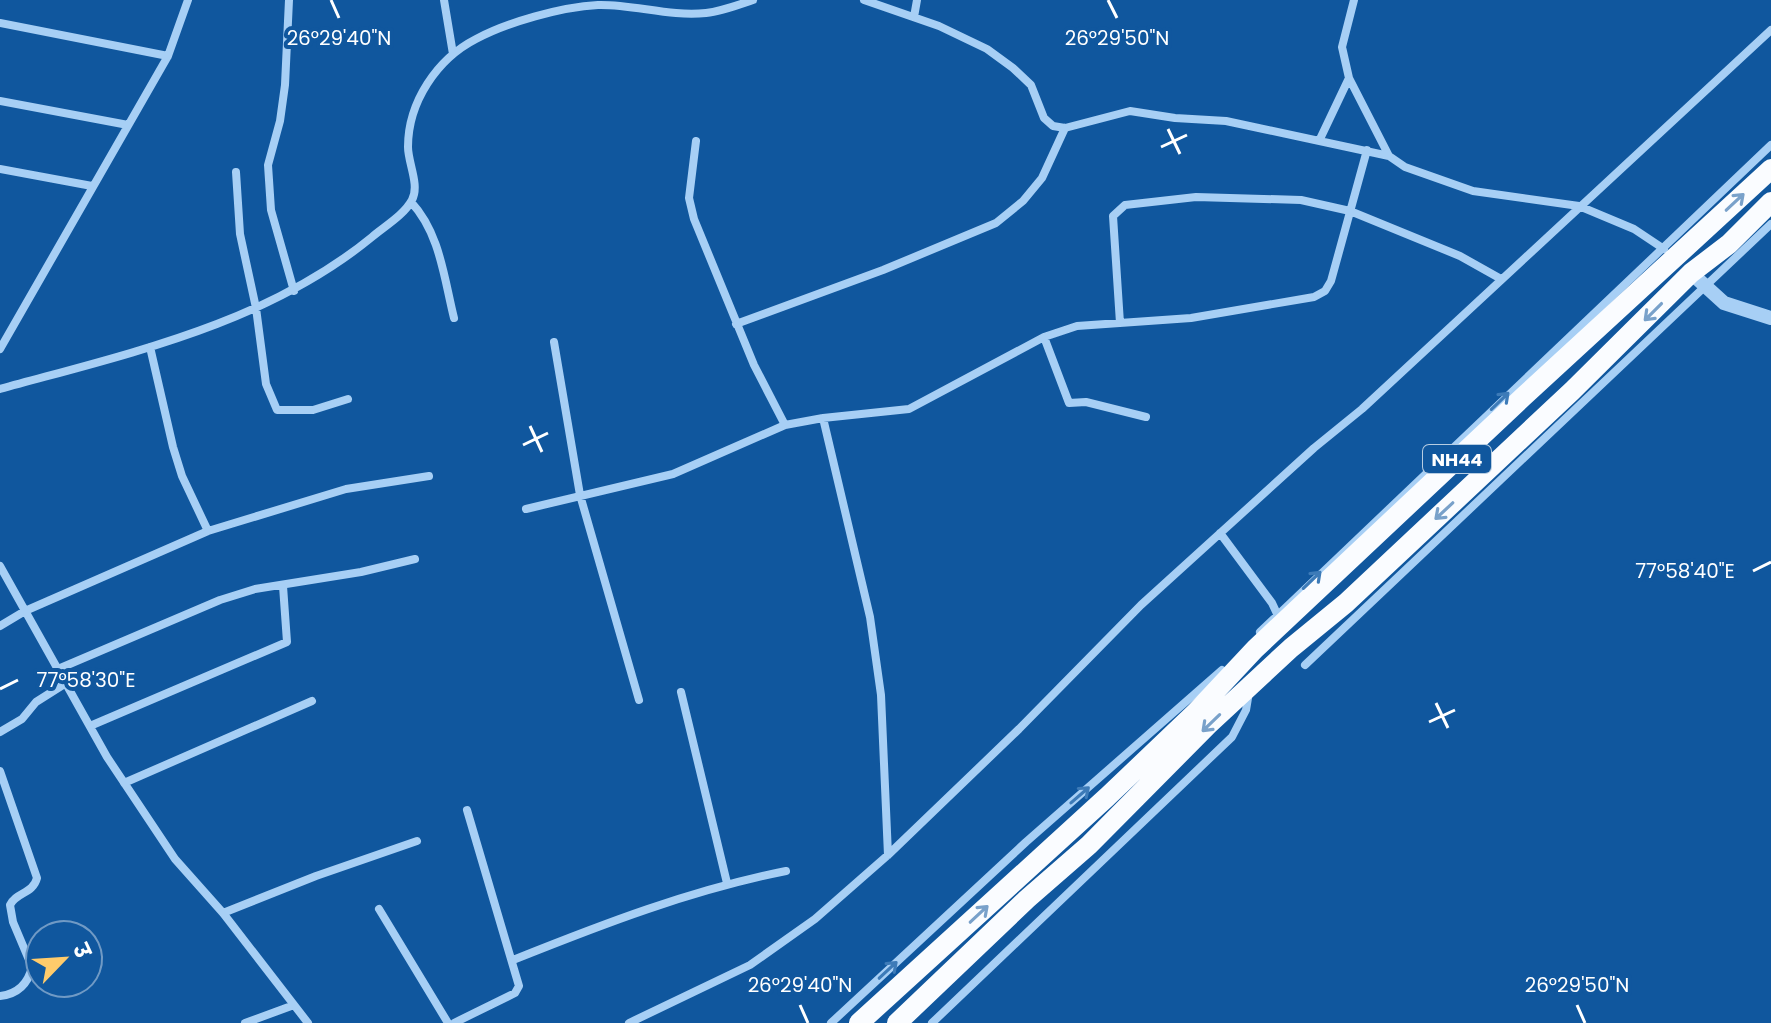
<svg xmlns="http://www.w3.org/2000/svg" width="1771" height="1023" font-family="Poppins,'Noto Sans Devanagari',sans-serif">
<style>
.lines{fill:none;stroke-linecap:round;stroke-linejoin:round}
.minor{stroke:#a7cff5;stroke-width:8}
.tertiary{stroke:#a7cff5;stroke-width:14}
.trunk{stroke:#fafcff;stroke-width:20}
.oneway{stroke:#79a1ca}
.oneway2{stroke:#3d7bb8}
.ticks{fill:none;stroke:#fff;stroke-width:3}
.labels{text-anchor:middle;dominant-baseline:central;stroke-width:8;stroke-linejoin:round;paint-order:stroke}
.shield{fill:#10579e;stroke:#b7cde2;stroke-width:2}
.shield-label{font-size:18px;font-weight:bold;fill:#fff}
.ticks-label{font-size:20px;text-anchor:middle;fill:#fff;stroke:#10579e;stroke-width:8;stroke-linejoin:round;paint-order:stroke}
</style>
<rect width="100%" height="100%" fill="#10579e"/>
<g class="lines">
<path class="minor" d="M289,0L285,85L280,121L268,165L271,210L294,291
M444,0L453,54
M864,0L939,26L987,49L1013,68L1031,85L1044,118L1053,126L1065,128L1130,111L1175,118L1226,121L1389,156
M1354,0L1342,47L1349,78L1389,156L1405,167L1473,191L1579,206L1634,229L1664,249
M914,17L917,0
M0,23L168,56
M0,101L128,125
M1320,139L1349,78
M696,141L689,198L694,219L754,365L785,425
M0,169L92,186
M236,172L240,234L256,308L266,384L277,410H313L348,399
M411,202C440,233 444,278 454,318
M1120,323L1113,216L1125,205L1196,197L1301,200L1350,211L1460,256L1501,279
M736,324L883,270L996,223L1023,201L1042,178L1065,128
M1044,337L1069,403L1086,402L1146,417
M554,342L580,495L639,700
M150,347L173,447L182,476L208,531
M0,349L168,56L188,0
M0,389C130,353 266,324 372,237C385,226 404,215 412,200C420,185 408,163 408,147C408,102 437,59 476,39C508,22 561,7 598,5C633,4 670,17 706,13C722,11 738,5 753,0
M823,418L870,617L881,695L888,855
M526,509L673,474L785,425L823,418L909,409L1044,337L1077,326L1191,318L1314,297L1325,291L1331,281L1367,150
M1220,533L1272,603L1279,618
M0,566L107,757L175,859L223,913L308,1023
M0,626L25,611L208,531L346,489L429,476
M1260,632L1771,145
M1305,665L1771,224
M58,669L220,600L255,589L361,572L415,559
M681,692L727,883
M90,726L287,642L283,586
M0,732L22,719L36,702L66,683
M0,771L37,878C33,894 16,892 10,905L13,922L32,967C28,984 18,994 0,996
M124,783L312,701
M379,909L448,1023
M223,913L316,876L417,841
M513,960C603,924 691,890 786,871
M245,1023L294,1005
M454,1023L515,993L519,986L467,810
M629,1023L750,965L815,919L888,855L1019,729L1141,605L1314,448L1362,409L1771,30
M831,1023L1026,842L1222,670
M932,1023L1232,737L1246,710L1249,692"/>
<path class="tertiary" d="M1691,273L1724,303L1771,318"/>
<path class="trunk" d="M859,1023L1107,797L1195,713L1255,649L1523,397L1771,169
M897,1023L1027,899L1089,845L1208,725L1291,648L1346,603L1572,391L1691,273L1729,244L1771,202"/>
</g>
<defs><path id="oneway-shaft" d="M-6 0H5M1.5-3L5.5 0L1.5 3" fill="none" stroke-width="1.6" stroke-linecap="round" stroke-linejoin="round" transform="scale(2)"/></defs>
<g class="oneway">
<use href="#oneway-shaft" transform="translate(1735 202) rotate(-43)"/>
<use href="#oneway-shaft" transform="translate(1653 312) rotate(135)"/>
<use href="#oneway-shaft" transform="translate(1444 511) rotate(137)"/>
<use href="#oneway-shaft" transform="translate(1211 723) rotate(136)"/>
<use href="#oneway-shaft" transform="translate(979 914) rotate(-43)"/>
</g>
<g class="oneway2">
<use href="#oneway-shaft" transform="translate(1500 401) rotate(-44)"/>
<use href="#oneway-shaft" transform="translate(1312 580) rotate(-44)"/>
<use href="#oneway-shaft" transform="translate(1080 795) rotate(-41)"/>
<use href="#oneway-shaft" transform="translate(888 970) rotate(-43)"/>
</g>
<path class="ticks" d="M331,0L339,18M1108,0L1117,18M1168,129L1180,154M1161,147L1187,135M530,426L542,452M523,445L548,433M1753,571L1771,562M0,689L18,680M1436,703L1448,728M1429,722L1455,710M800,1005L808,1023M1577,1005L1585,1023"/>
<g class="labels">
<rect class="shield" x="1423" y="445" width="68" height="28" rx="6"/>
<g class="shield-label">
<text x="1457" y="459">NH44</text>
</g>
</g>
<g class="ticks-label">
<text x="339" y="45">26°29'40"N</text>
<text x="1117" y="45">26°29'50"N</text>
<text x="1685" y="578">77°58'40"E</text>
<text x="86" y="687">77°58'30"E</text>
<text x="800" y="992">26°29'40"N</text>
<text x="1577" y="992">26°29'50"N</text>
</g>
<g transform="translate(64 959) rotate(65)"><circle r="38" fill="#10579e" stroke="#709ac5" stroke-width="2"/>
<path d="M0-6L14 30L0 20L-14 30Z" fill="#ffcb6b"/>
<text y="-12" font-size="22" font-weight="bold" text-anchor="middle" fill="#ffffff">उ</text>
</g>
</svg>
